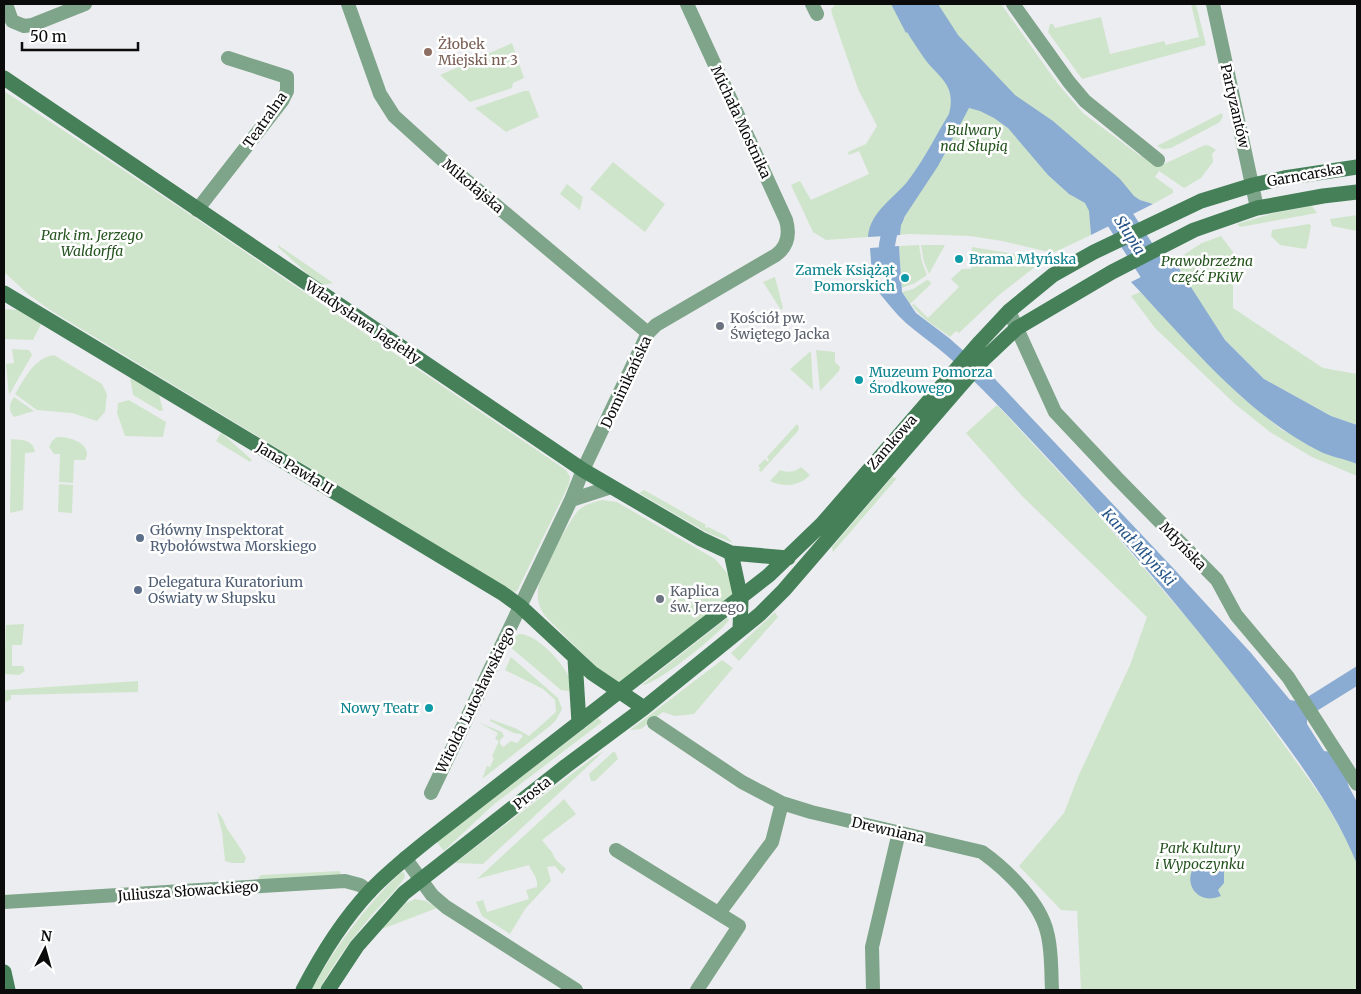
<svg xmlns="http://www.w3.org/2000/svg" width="1361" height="994" font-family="Merriweather,serif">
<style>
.green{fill:#cfe5cb}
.water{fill:#8aabd2}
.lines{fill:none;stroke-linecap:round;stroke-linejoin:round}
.canal{stroke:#8aabd2;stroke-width:16}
.river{stroke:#8aabd2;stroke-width:28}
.street{stroke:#7ea489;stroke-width:14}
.secondary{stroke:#458059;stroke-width:15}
.education-dot{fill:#8d6e63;stroke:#fff;stroke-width:2}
.culture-dot{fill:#0f9aa8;stroke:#fff;stroke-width:2}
.worship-dot{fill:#6b7280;stroke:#fff;stroke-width:2}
.service-dot{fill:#5c6f8a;stroke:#fff;stroke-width:2}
.labels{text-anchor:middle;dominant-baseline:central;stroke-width:5;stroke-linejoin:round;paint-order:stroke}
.education-label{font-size:14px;fill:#785e54;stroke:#fff;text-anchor:start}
.street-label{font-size:14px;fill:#0b0b0c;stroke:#fff}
.park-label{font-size:14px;font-style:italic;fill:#24531e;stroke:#fff}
.culture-label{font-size:14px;fill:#0d838f;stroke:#fff;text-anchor:start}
.worship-label{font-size:14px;fill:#5b616d;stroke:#fff;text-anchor:start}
.service-label{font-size:14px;fill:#4e5e75;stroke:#fff;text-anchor:start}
.water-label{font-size:15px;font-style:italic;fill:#265487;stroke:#fff}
</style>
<rect width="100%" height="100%" fill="#ecedf0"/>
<path class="green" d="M836,4H1001L1058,84L1083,113L1139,155L1162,165L1205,145L1210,146L1216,150L1212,154L1213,162L1201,178L1184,188L1159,171L1155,177L1173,190V193L1153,204L1140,200L1134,196L1090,219L1091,235L1053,253L1002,241L970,236L910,234L826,240L813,232L791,185L800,181L811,200L869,174L859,151L849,155L848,152L866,144L877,126L858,89L832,14L831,9Z
M1191,4H1196L1206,45L1082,79L1048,32L1050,24H1053L1055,28L1101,17L1110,54L1164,41L1166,45L1199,37Z
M512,43L524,78L513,83L512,88L470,102L440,75Z
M4,91L179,207L566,470L570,477L569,484L517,591L514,592L506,587L50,310L29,295L4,272Z
M524,91H529L539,117L506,132L475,108Z
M1222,113L1223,116L1220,122L1171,148L1163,149L1157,146Z
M613,162L665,204L645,232L590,189Z
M567,184L583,197L580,210L560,194Z
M1312,206L1317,213L1240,227L1237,224L1274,213Z
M1357,215V231L1332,226L1330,219Z
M1309,224L1311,226L1307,247L1305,249L1280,245L1271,236L1272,230Z
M1221,236L1233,252V308L1323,368L1357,374V425L1331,416L1264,379L1225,340L1177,267V259L1202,243Z
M278,245L333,283L323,285L313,279L278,247Z
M919,245L922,262L927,275L915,283L902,288L899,246Z
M921,245H945L929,274L924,262Z
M972,247L1045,259L999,295L959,333L956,331L950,337C937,327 922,319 912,305L914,304L928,318L959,287L951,279L962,269H971Z
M775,277L783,308L781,310L763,282Z
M927,280L930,281L931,284L910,304L902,292L913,289Z
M1140,292L1242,397L1282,430L1357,464V476L1312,457L1270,432L1235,404L1155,328L1131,296Z
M4,309L17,310L41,324L33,340L4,339Z
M12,349L29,350L32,355L9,395L6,364L14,363Z
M816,350L835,352V362L840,367L839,371L820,391Z
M811,351L813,390L790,369Z
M54,355L102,384L107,394L105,412L97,421L72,413L37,410L15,394C25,378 34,358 54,355Z
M130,378L159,395L163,410L160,411L133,395Z
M14,397L34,411L14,417C8,410 9,404 14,397Z
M129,400L166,422L163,437L125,436L117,413L118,403Z
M997,405L1088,503L1210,645L1242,686L1325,802L1349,844L1357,864V990H1081L1077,911L1061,910L1019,866L1064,813L1078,777L1130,665L1147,617L1022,496L966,433Z
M797,424L799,427L798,431L761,472L759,470L760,468L758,466L765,459L768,462L769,460L767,457Z
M221,433L224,435L252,460L250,462L216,441Z
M57,437C69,436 94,444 85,460H74L73,483L59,482L60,454H54L49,447L52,441Z
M11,439C22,440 33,439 35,452L25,453L23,510L10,513Z
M801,467L810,475C800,486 783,488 770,481L780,470C787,473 796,472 801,467Z
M892,477L897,478L833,552L832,547Z
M59,484L73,485L72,513L58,512Z
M644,490L706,525L705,527L707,528L708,527L726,536L733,543L708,533L639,493Z
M602,500L617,502L715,559L728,574L734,595L620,683L598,669L547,618C539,609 537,600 538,589C540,576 570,517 580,509C586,504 594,502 602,500Z
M775,612L778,617L739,661L731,653Z
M727,618L729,620C721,633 655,686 642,685Z
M24,624L22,645H12V666H23L25,671L19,675L4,674L6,625Z
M519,634C535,633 560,660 567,673C570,678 571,684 572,689L568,691L561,690L509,646L512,639Z
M511,657L558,698L562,709L556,720L550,726L482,779L487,766L490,767L494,758L492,756L499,741L495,739L498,733L478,722L502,732L504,736L500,740V744L503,747L511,741L517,743L523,736L521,734C511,734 500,725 490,721V719L515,728L529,736L556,712L555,700L543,689L505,670Z
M722,660L733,668L694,714L675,716L663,712L641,729L630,730Z
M138,681V692L11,695V699L4,703V690Z
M598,718L602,722L493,805L444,851L437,842Z
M604,751L483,864L455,863L594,757Z
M613,752H615L618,759L595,781H591L589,774Z
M564,799L576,814L542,840L549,849H550L556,860L566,869L562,874L555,866L547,867L551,881L525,909L510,934L482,916L476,902L483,900L487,912L529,899L526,890L537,887C538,877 532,873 529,865L477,879Z
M217,812C223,816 224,824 228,830C234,839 241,848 246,858L244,863H232L225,861L222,832Z
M340,871L341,875L259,880L258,878L261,875Z
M404,872L405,877C396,891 383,902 372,915C352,938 334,963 319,990H311C336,946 364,908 400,873Z
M415,899L426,901L437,908L382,929L406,903Z"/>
<path class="water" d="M891,4H938L958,35L1015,95L1053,121L1120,179L1134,196L1140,200L1153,204L1091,235L1089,211L1085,203L1069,194L1048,175L1008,128L994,118L980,111L969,108L938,166L905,216L901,224L900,235L868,237C870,210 896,198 910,178C925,158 936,135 949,114C957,82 937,78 922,55C918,49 912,40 907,32L906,33Z
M899,246L902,292L916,313L949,338L993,377L1174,569L1251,653L1290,700L1296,701L1298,703L1357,666V686L1307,717V724L1324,751L1331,752L1346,777L1349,787L1357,802V864C1330,797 1277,732 1233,675C1155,576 1071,480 983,390C969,376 954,361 939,349C928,340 916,332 906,323C895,313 886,301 876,289L887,288V275H872L870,248Z
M1177,259L1178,267L1225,340L1264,379L1331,416L1357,425V464C1345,459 1332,457 1321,452C1247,416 1187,341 1131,282Z
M1200,860L1204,865C1212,862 1219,865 1224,872V883L1218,890L1221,896C1195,907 1179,878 1200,860Z"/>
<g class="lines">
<path class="canal" d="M887,268C885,250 887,233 896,217"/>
<path class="river" d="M1096,191L1109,202L1174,303"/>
<path class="street" d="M6,4L12,21L24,26L32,25L85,4
M348,4L380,94L394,116L448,165L648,333
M812,4L817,14
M1013,4L1069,82L1085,101L1158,160
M1213,4L1257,208
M197,210L282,101L287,91V77L228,58
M1009,311L1055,412L1118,479L1217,580L1236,615L1288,677L1357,784
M571,500L611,487
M654,723L742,782L782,803L811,812L982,852C1007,870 1040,902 1047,932C1052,950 1051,971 1052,990
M431,793L571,500L583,470L648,333L656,325L776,255C788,246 790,234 786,220L687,4
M616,850L739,926L697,990
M405,858L432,895L446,907L576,990
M4,902L345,881L360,885L370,892
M719,913L772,842L782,803
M873,990L872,947L899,832"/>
<path class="secondary" d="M4,78L583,470L701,539L731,553L788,558
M4,293L502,593L520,606L592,673L644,708
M731,553L741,599L740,630
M575,659L579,723
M4,972L8,990
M303,990C321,955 343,920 370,891C388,872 408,856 428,840L769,575L822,524L980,342L1009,311L1053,275L1094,252L1201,201L1253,185L1284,178L1357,167
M328,990L357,946L404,893L566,766L644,708L760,614L784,590L960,386L984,359L1017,328L1112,272L1194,230L1257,208L1323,196L1357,192"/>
</g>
<circle class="education-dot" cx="428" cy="52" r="5"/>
<g class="culture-dot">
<circle cx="959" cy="259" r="5"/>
<circle cx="905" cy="278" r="5"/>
<circle cx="859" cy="380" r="5"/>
<circle cx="429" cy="708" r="5"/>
</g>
<g class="worship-dot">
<circle cx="720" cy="326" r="5"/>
<circle cx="660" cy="599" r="5"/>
</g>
<g class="service-dot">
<circle cx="140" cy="538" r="5"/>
<circle cx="138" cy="590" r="5"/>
</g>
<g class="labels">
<g class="education-label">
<text x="438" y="44">Żłobek<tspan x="438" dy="16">Miejski nr 3</tspan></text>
</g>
<g class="street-label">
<text transform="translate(1235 106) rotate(77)">Partyzantów</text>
<text transform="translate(265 120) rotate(-55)">Teatralna</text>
<text transform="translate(741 122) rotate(65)">Michała Mostnika</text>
<text transform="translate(1305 175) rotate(-10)">Garncarska</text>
<text transform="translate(473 186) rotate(40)">Mikołajska</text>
<text transform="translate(363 322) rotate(34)">Władysława Jagiełły</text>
<text transform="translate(626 382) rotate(-65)">Dominikańska</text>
<text transform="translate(892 442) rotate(-49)">Zamkowa</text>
<text transform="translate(295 468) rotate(31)">Jana Pawła II</text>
<text transform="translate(1183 546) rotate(46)">Młyńska</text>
<text transform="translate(475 700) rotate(-64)">Witolda Lutosławskiego</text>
<text transform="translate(532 793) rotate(-38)">Prosta</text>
<text transform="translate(888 830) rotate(13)">Drewniana</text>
<text transform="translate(188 891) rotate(-4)">Juliusza Słowackiego</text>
</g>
<g class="park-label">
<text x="974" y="130">Bulwary<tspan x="974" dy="16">nad Słupią</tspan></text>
<text x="92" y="235">Park im. Jerzego<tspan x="92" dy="16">Waldorffa</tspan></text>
<text x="1207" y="261">Prawobrzeżna<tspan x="1207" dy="16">część PKiW</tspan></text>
<text x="1200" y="848">Park Kultury<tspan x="1200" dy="16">i Wypoczynku</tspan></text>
</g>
<g class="culture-label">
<text x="969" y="259">Brama Młyńska</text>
<text x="895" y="270" text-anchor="end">Zamek Książąt<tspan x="895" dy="16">Pomorskich</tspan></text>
<text x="869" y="372">Muzeum Pomorza<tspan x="869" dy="16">Środkowego</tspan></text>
<text x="419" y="708" text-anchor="end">Nowy Teatr</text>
</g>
<g class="worship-label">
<text x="730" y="318">Kościół pw.<tspan x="730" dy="16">Świętego Jacka</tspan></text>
<text x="670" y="591">Kaplica<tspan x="670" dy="16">św. Jerzego</tspan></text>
</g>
<g class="service-label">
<text x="150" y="530">Główny Inspektorat<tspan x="150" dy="16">Rybołówstwa Morskiego</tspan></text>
<text x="148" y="582">Delegatura Kuratorium<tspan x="148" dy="16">Oświaty w Słupsku</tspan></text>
</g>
<g class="water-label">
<text transform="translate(1130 235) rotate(57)">Słupia</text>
<text transform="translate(1139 547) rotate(47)">Kanał Młyński</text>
</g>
</g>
<rect width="1361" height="994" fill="none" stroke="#0b0b0c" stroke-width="10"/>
<g transform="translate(45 949) rotate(6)" stroke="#ffffff" stroke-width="4" paint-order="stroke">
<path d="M0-4L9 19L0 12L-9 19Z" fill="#0b0b0c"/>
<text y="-8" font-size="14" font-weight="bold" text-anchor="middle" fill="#0b0b0c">N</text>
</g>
<path d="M22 42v8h116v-8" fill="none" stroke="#0b0b0c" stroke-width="2.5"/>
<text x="30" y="42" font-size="15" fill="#0b0b0c" stroke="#ffffff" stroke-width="4" paint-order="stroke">50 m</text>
</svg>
